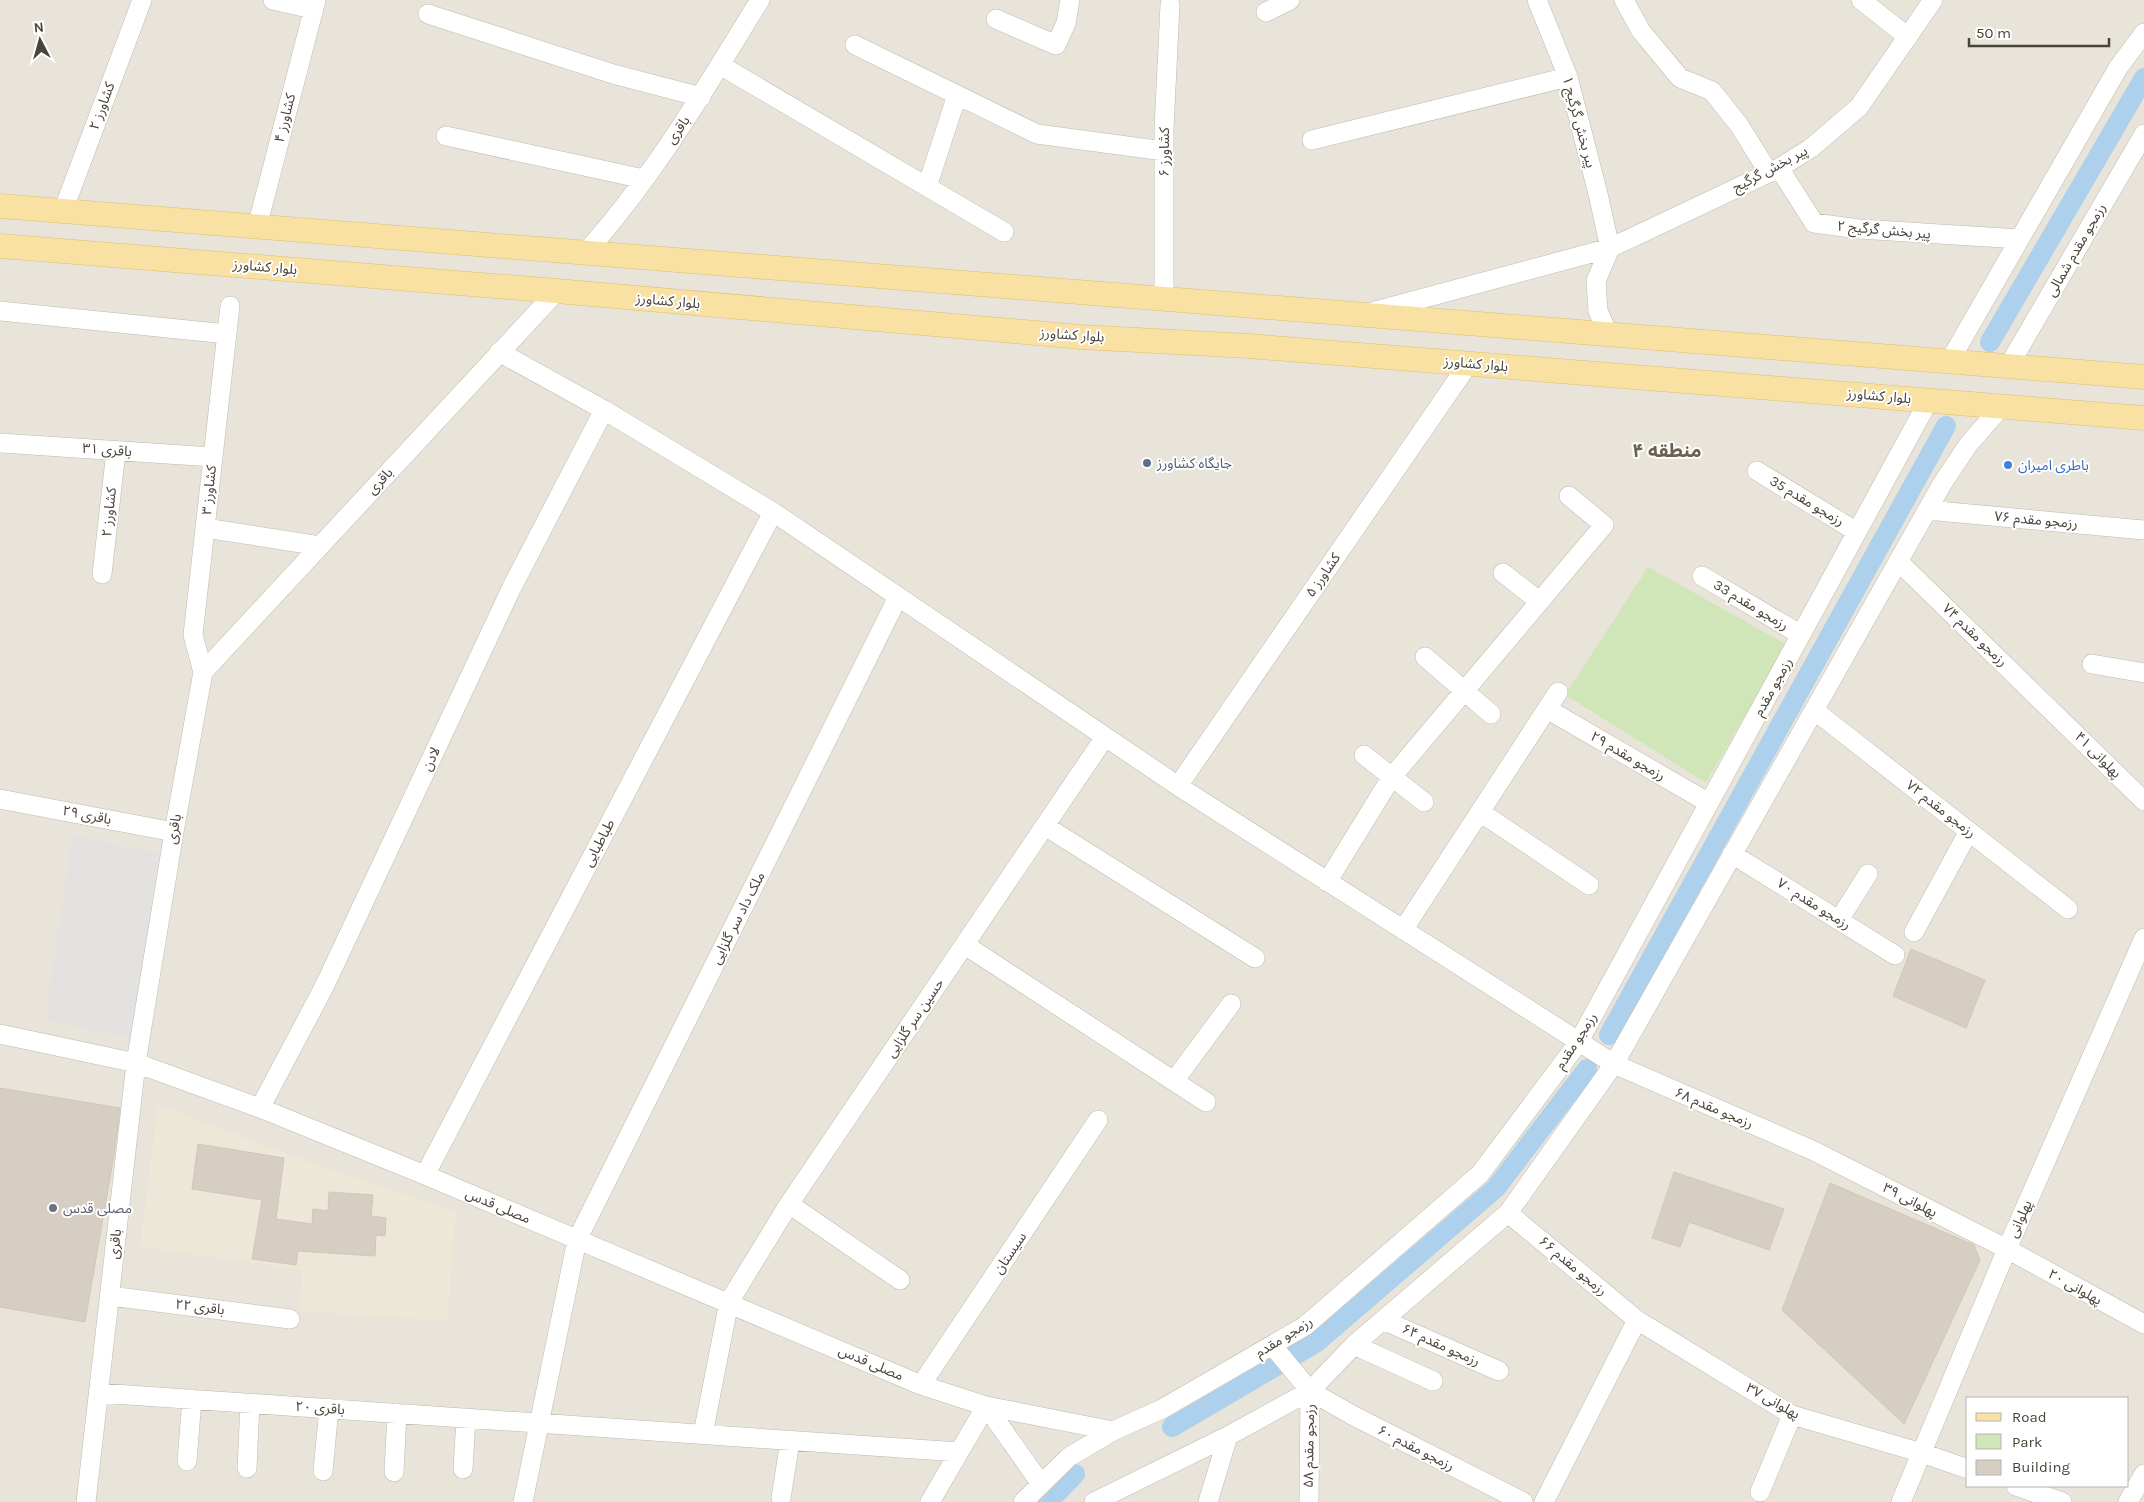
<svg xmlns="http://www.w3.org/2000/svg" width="2144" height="1502" font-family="Karla,'Noto Sans Arabic',sans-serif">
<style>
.residential{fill:#e8e4da;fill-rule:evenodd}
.education{fill:#ede7d7}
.green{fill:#d0e6b8}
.parking{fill:#e4e2e0}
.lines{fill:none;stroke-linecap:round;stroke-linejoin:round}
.canal{stroke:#add1ec;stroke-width:20}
.building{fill:#d6cec2;stroke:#d0c7b5}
.minor-casing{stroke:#c0baaf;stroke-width:20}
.major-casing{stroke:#ddbf72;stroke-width:25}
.minor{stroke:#fff;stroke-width:19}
.major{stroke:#f8e1a2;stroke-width:24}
.service-dot{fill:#5c6f8a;stroke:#fff;stroke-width:2}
.shop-dot{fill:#3f7fe0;stroke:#fff;stroke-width:2}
.worship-dot{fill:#6b7280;stroke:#fff;stroke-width:2}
.labels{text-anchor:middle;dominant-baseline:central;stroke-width:4;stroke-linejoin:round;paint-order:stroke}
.street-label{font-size:14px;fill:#49433a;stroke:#fff}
.service-label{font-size:14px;fill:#4e5e75;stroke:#fff;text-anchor:start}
.shop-label{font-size:14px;fill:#366cbe;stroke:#fff;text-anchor:start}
.worship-label{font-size:14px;fill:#5b616d;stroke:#fff;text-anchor:start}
.district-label{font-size:19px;font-weight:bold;fill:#6b6152;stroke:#fff}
</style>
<rect width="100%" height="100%" fill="#f5f2ec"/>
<path class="residential" d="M0,0H2144V1502H0ZM1785,644L1706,783L1565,695ZM1968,1398H2128V1486H1968Z"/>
<path class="education" d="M158,1105L312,1163L456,1211L447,1321L299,1311L303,1270L140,1247Z"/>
<path class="green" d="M1648,567L1786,644L1706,783L1565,695Z"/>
<path class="parking" d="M72,835L159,853L132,1038L45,1020Z"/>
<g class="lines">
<path class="canal" d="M1990,342L2144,78
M1609,1035L1946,426
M1172,1427L1317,1342L1496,1188L1587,1069
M1048,1502L1075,1474"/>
</g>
<path class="building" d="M1911,949L1985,980L1966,1028L1893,996Z
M0,1088L120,1108L114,1155L85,1322L0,1307Z
M198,1144L284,1158L276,1219L312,1224L313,1209L328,1211L329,1192L373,1195L371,1216L386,1218L385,1236L376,1235L375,1256L298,1251L296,1265L252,1259L262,1200L192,1189Z
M1674,1172L1784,1209L1769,1250L1689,1222L1680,1247L1652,1238Z
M1830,1183L1974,1245L1980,1260L1904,1424L1782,1310Z"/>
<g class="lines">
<defs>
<path id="minor" d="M273,0L312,9
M1537,0L1568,77L1598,194L1610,248
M1624,0L1641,31L1680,78L1712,91L1739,125L1769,173
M1861,0L1908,37
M1266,12L1290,0
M428,14L613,74L701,97
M996,19L1056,45L1066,23L1070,0
M855,45L1037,134L1164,151
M720,65L1004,232
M446,136L644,179
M1312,140L1568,77
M1779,168L1814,223L1859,229L2020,239
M927,187L957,95
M63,211L142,0
M257,227L316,0
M585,253C654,177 706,87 760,0
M1164,299V129L1170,5
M0,311L227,334
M1372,312L1610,248L1779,168L1811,148L1859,107L1933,0
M1608,334L1598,311L1596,281L1610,248
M499,352L604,410L773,512L1178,786L1614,1064L1814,1151L2007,1249L2144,1324
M1949,362L2118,68L2144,33
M2008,367L2144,134
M0,443L213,457
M1757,471L1857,532
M1927,510L2144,530
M205,528L320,546
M1898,561L2144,801
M1503,573L1539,601
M102,574L116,451
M1702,576L1801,635
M1425,657L1491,714
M2092,664L2144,673
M203,672L193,635L230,306
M1547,709L1709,803
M1814,710L2068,909
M1364,755L1424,802
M1178,786L1469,363
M0,799L174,832
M1480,812L1589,885
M1045,826L1255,958
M1732,854L1895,955
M1327,882L1391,778L1604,525L1569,496
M1839,920L1868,874
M1403,930L1558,692
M1914,932L1969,831
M965,945L1206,1102
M0,1034L136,1063L260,1108L425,1175L921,1385L986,1406L1113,1431
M1174,1081L1231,1004
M260,1108L324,987L512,587L604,410
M425,1175L773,512
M789,1204L900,1280
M1508,1213L1637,1320L1792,1415L1922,1453L1968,1469
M110,1296L290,1319
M1383,1320L1499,1371
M1272,1345L1310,1391L1352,1415L1523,1502
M1354,1345L1433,1381
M921,1385L1098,1120
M99,1393L959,1452
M986,1406L1041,1484
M703,1434L729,1302L789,1204L1105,737
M187,1461L192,1399
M247,1468L250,1403
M463,1469L466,1418
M323,1471L329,1408
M394,1472L397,1413
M2016,1486L2062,1502
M1760,1492L1792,1415
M781,1498L790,1441
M86,1502L136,1063L174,832L203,672L557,291
M523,1502L577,1240L898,597
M930,1502L986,1406
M1023,1502L1069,1457L1113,1431L1162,1409L1305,1326L1480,1174L1578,1043L1929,400
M1094,1502L1228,1436L1310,1391L1354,1345L1508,1213L1614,1064L1942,484L1968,445L2002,406
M1208,1502L1228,1436
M1309,1502L1310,1391
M1544,1502L1637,1320
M1901,1502L2007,1249L2144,938
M2128,1502L2144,1474"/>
<path id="major" d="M0,206L2144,377
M0,246L557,291L1081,337L1249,346L2144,418"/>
</defs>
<use href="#minor" class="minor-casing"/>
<use href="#major" class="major-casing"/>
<use href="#minor" class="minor"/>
<use href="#major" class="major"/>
</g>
<circle class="service-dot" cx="1147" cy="463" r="5"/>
<circle class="shop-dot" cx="2008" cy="465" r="5"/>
<circle class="worship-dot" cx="53" cy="1208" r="5"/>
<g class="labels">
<g class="street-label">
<text transform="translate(102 106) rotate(-70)">کشاورز ۲</text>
<text transform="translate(285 118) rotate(-76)">کشاورز ۴</text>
<text transform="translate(1579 122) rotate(75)">پیر بخش گرگیج ۱</text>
<text transform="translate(678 130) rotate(-55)">باقری</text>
<text transform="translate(1164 152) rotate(-90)">کشاورز ۶</text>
<text transform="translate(1770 169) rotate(-28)">پیر بخش گرگیج</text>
<text transform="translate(1884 230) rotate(5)">پیر بخش گرگیج ۲</text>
<text transform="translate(2076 250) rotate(-60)">رزمجو مقدم شمالی</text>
<text transform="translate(265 267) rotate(5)">بلوار کشاورز</text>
<text transform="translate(668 301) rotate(5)">بلوار کشاورز</text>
<text transform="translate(1072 335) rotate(4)">بلوار کشاورز</text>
<text transform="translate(1476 364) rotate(5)">بلوار کشاورز</text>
<text transform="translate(1879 396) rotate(5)">بلوار کشاورز</text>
<text transform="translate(107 450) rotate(4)">باقری ۳۱</text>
<text transform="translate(380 481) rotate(-47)">باقری</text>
<text transform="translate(209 490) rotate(-84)">کشاورز ۳</text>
<text transform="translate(1807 501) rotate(31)">رزمجو مقدم 35</text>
<text transform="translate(109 512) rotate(-84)">کشاورز ۲</text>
<text transform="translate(2036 520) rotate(5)">رزمجو مقدم ۷۶</text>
<text transform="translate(1323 575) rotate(-55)">کشاورز ۵</text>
<text transform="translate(1751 605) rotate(31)">رزمجو مقدم 33</text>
<text transform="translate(1975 635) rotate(44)">رزمجو مقدم ۷۴</text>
<text transform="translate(1773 687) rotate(-61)">رزمجو مقدم</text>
<text transform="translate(2098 755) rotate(45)">پهلوانی ۴۱</text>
<text transform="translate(1628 756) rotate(30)">رزمجو مقدم ۲۹</text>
<text transform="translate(431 759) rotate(-65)">لادن</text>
<text transform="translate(1941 809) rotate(38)">رزمجو مقدم ۷۲</text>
<text transform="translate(87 815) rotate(11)">باقری ۲۹</text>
<text transform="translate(174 829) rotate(-80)">باقری</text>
<text transform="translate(599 843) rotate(-62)">طباطبایی</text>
<text transform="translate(1814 904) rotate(32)">رزمجو مقدم ۷۰</text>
<text transform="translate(738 918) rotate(-63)">ملک داد سر گلزایی</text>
<text transform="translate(915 1018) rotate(-56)">حسین سر گلزایی</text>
<text transform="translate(1576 1041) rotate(-57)">رزمجو مقدم</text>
<text transform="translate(1714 1108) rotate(23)">رزمجو مقدم ۶۸</text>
<text transform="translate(1910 1200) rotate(27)">پهلوانی ۳۹</text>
<text transform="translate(498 1206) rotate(23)">مصلی قدس</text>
<text transform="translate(2020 1219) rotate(-66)">پهلوانی</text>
<text transform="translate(115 1244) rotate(-84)">باقری</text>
<text transform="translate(1010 1253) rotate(-56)">سیستان</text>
<text transform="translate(1573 1266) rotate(40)">رزمجو مقدم ۶۶</text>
<text transform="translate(2075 1287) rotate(29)">پهلوانی ۲۰</text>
<text transform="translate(200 1307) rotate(7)">باقری ۲۲</text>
<text transform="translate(1284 1337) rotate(-32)">رزمجو مقدم</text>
<text transform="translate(1441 1345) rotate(24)">رزمجو مقدم ۶۴</text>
<text transform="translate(871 1363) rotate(23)">مصلی قدس</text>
<text transform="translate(1773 1401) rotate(29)">پهلوانی ۳۷</text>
<text transform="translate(320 1408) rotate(4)">باقری ۲۰</text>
<text transform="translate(1309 1446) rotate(-89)">رزمجو مقدم ۵۸</text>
<text transform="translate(1416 1448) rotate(27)">رزمجو مقدم ۶۰</text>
</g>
<g class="service-label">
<text x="1157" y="463">جایگاه کشاورز</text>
</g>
<g class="shop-label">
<text x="2018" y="465">باطری امیران</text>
</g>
<g class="worship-label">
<text x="63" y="1208">مصلی قدس</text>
</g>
<g class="district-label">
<text x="1667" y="451">منطقه ۴</text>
</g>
</g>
<rect x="1966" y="1397" width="162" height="90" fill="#ffffff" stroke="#b6b4b0"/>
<rect x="1976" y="1413" width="25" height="8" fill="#f8e1a2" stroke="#b6b4b0"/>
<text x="2012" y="1422" font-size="15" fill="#49433a">Road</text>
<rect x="1976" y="1434" width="25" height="15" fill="#d0e6b8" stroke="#b6b4b0"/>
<text x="2012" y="1447" font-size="15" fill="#49433a">Park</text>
<rect x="1976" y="1460" width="25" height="15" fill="#d6cec2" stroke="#b6b4b0"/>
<text x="2012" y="1472" font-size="15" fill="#49433a">Building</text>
<g transform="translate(40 40) rotate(354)" stroke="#ffffff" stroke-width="4" paint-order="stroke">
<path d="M0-4L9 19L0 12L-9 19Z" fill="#49433a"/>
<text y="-8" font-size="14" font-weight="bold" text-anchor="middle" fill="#49433a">N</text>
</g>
<path d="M1969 38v8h140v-8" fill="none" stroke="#49433a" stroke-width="2.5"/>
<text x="1976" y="38" font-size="15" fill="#49433a" stroke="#ffffff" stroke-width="4" paint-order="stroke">50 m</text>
</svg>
